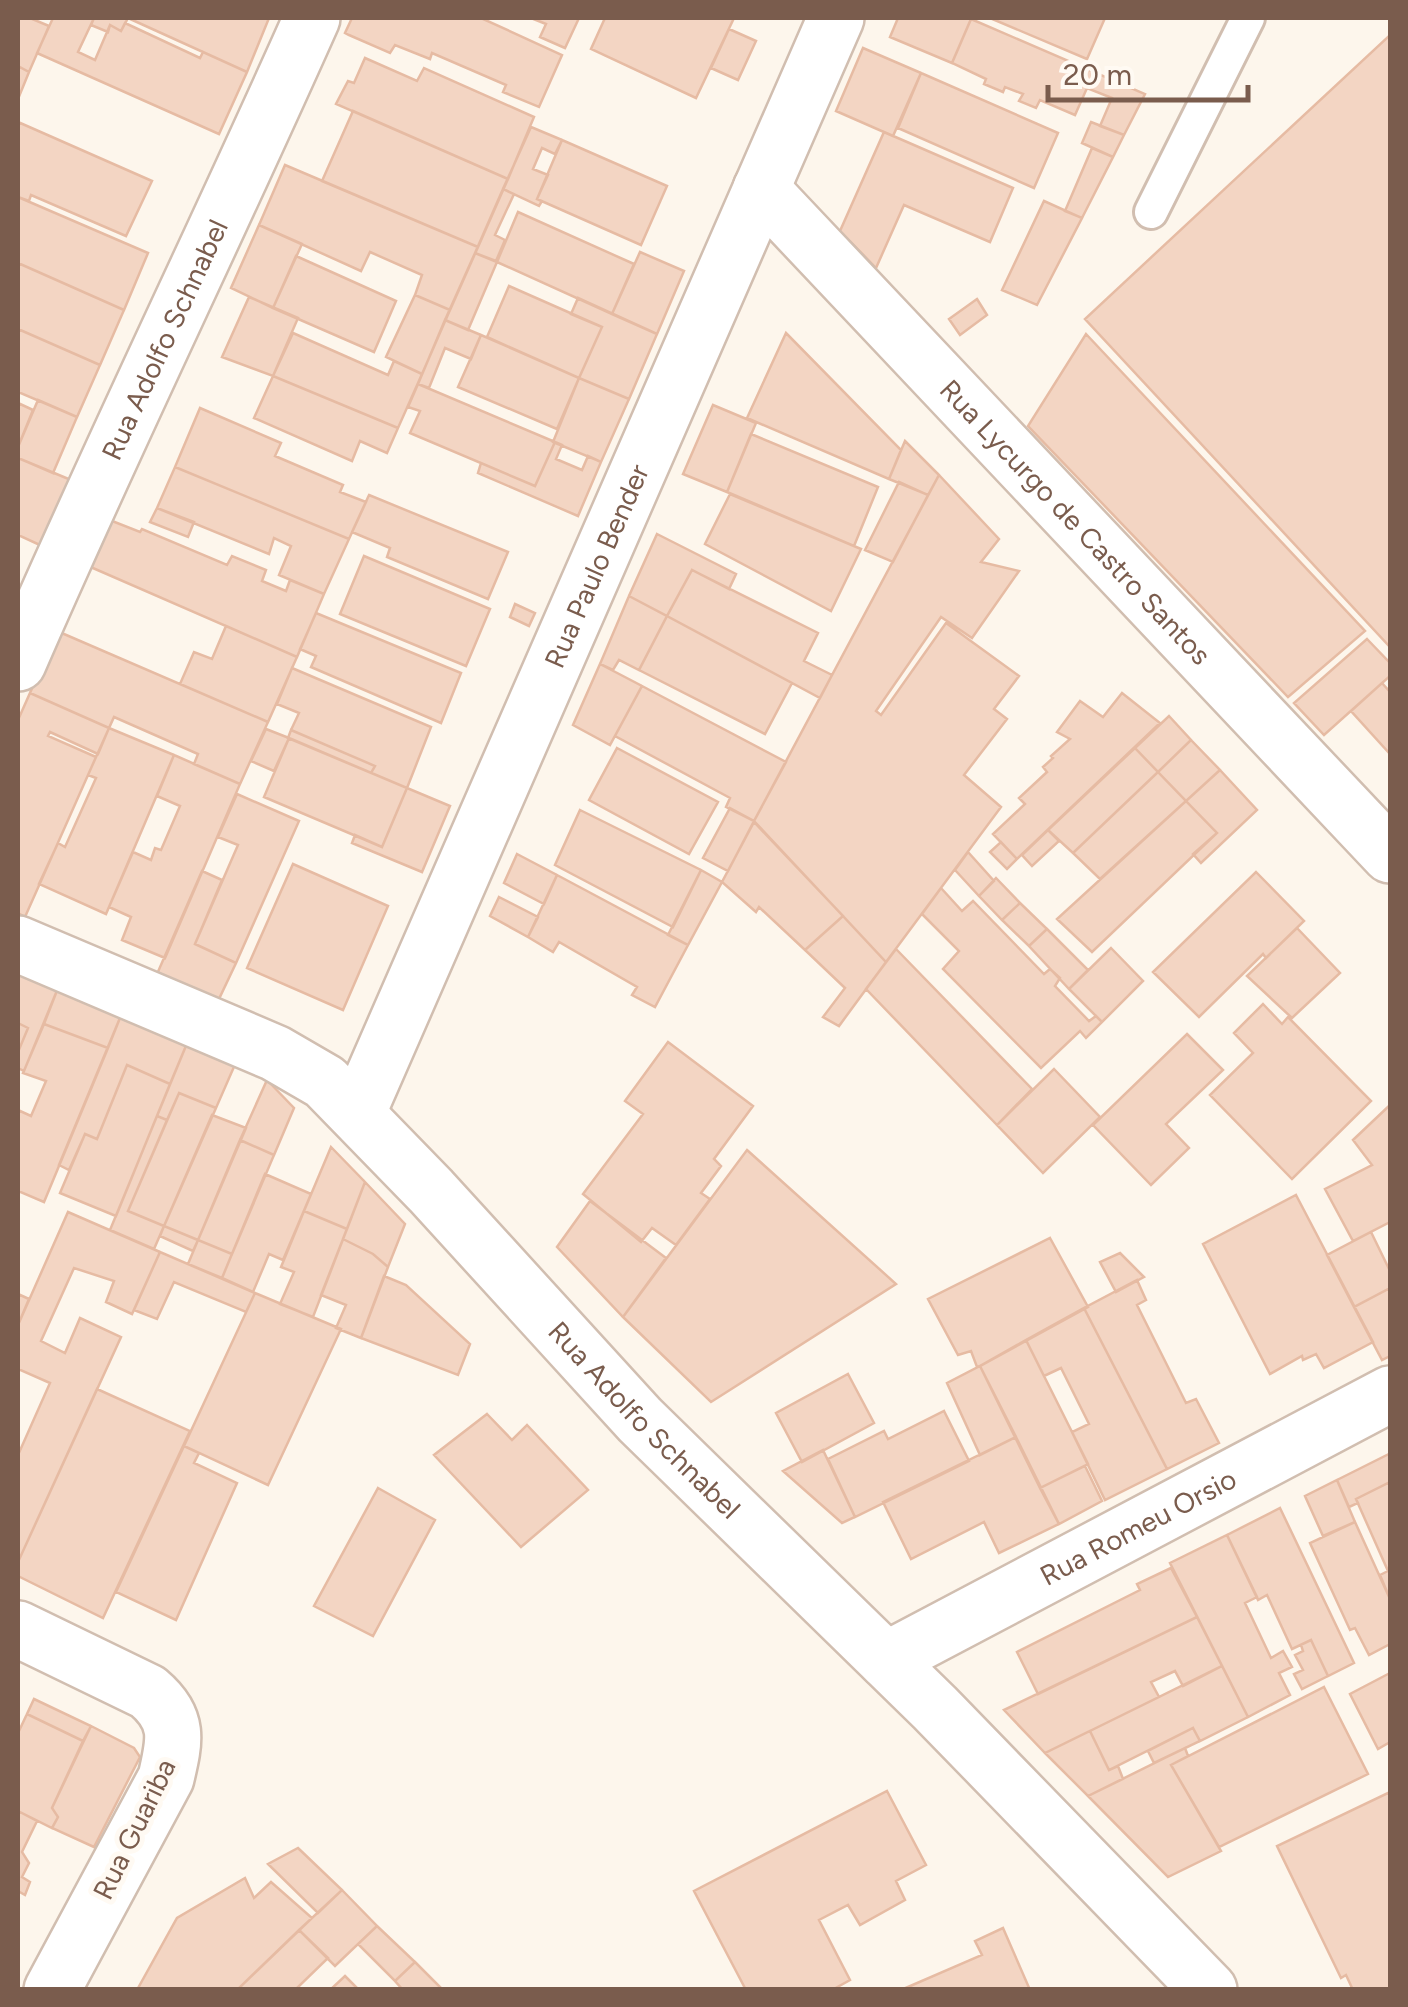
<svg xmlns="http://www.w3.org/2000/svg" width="1408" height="2007" font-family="Figtree,sans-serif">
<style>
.building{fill:#f3d5c3;stroke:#e6bba3;stroke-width:2.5}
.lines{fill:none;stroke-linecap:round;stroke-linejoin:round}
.lane-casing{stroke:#d1beb0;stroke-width:38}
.street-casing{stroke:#d1beb0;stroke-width:60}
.lane{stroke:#fff;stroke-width:32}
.street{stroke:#fff;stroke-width:55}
.labels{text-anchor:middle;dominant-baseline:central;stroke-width:10;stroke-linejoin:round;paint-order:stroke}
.street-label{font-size:28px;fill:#7a5c4d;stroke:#fffaf3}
</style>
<rect width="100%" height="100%" fill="#fdf6ec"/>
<path class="building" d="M18,18H30L49,26L29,72L18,66Z
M53,18H94L78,52L95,60L110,25L121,31L125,23L200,58L203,52L247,72L219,134L37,53Z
M94,18H128L121,31L110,25L108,32L91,25Z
M128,18H269L247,72Z
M352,18H481L562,55L539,107L503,92L506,85L432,53L430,59L395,45L390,53L349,35L345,33Z
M531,18H579L565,48L540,37L546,24Z
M605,18H734L696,98L591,49Z
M898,18H967L971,19L952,63L890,37Z
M990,18H1105L1087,59Z
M971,19L1145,94L1124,135L1100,126L1112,98L1087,88L1075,115L1040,100L1036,108L1019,101L1023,94L1005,87L1003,92L984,84L986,79L952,63Z
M729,29L756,41L738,80L711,68Z
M1390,35V647L1085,319Z
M863,48L921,73L893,136L836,111Z
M365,58L417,81L424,68L534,117L508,179L336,104L348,81L354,83Z
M18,66L29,72L18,99Z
M921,73L1058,133L1034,188L898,128Z
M353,111L508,179L478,247L322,181Z
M18,122L152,181L126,236L31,195L29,201L18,197Z
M1091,122L1124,135L1113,157L1082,143Z
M531,127L562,140L555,154L542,148L533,169L548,175L537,199L542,201L539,206L503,189Z
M884,132L1013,188L990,242L904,205L876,268L840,231Z
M562,140L667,186L641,245L537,199Z
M1092,148L1113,157L1082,218L1065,211Z
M285,165L478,247L450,310L415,295L422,275L370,252L361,271L259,225Z
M503,189L514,194L495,235L505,240L496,261L475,253Z
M18,197L148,253L124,310L18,263Z
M1044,201L1082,218L1037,305L1002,290Z
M518,212L634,264L612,314L497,262Z
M259,225L302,244L273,308L231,288Z
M640,252L684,271L657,334L612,314Z
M475,253L497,262L468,330L445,320Z
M296,256L396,301L374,352L273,308Z
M18,263L124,310L100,365L18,329Z
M509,286L602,327L579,378L487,337Z
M415,295L450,310L422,374L386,357Z
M249,297L298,318L273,376L222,357Z
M578,298L657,334L629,399L579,378L602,327L571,314Z
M977,299L987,315L960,335L949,319Z
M445,320L481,335L471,359L445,348L429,388L418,384Z
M18,329L100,365L77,417L18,392Z
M293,333L388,375L394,361L422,374L398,428L273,376Z
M786,333L901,450L889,479L747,418Z
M1086,334L1365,631L1288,697L1028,426Z
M481,335L579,378L557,429L458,387Z
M273,376L398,428L387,453L360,441L352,461L254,418Z
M579,378L629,399L601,462L553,442Z
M418,384L555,442L535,486L410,433L420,411L408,407Z
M38,400L77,417L53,473L18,458V447Z
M18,403L33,410L18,447Z
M713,405L756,423L727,492L683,474Z
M200,408L281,443L275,456L343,485L340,492L366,502L349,539L175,467Z
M751,434L878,487L854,546L727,492Z
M905,441L939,475L928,495L889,479Z
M555,442L562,445L556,459L582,470L588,456L601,462L578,516L478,473L481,463L535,486Z
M18,458L71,480L42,546L18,535Z
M175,467L349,539L324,594L279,575L291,546L274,538L269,554L157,508Z
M939,475L999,539L981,562L1019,571L972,638L941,617L876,711L881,715L946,623L1019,676L994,709L1007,719L964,775L1001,807L886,962L754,821Z
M899,482L928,495L893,562L865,550Z
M730,494L861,549L831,611L705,544Z
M369,495L508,552L488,599L387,557L390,548L352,532Z
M157,508L194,522L188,537L150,522Z
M107,519L140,532L142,529L227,565L232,556L266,570L262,581L286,591L290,580L324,594L297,657L86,565Z
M657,534L736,574L729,589L692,570L667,616L629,596Z
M364,556L490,609L466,666L340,614Z
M692,570L818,633L804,661L832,675L820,698L667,616Z
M629,596L667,616L639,670L619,660L613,670L600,664Z
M515,604L535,613L529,626L510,617Z
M316,613L461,673L441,723L311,667L316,656L300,649Z
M667,616L792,683L765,734L639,670Z
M226,626L297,657L268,722L180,684L194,652L212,659Z
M57,631L268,722L240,784L194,764L198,754L114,717L109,728L30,693Z
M1367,639L1390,663V676L1324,735L1294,703Z
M600,664L642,686L610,745L573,725Z
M292,668L431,727L407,788L371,773L375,766L291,730L299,713L277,704Z
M1382,683L1390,692V754L1351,711Z
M642,686L786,762L754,821L726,807L730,798L615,736Z
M30,693L109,728L98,754L50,732L48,736L96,757L25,917L18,913V720Z
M1122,693L1160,723L1017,859L993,834L1025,804L1019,798L1047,772L1043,767L1053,758L1051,756L1070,739L1057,732L1080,701L1103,717Z
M1169,716L1191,740L1158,772L1135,748Z
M109,728L174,755L106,914L39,884L58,843L65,847L96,778L88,775Z
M266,729L289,738L274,771L251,761Z
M291,730L375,766L371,773L288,738Z
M289,738L407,788L382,847L264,797Z
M1191,740L1220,770L1186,801L1158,772Z
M617,748L718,802L689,854L589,800Z
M1135,748L1158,772L1073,853L1048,830Z
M174,755L240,784L165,958L122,940L131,917L109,907L133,852L151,860L155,848L161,850L180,806L157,796Z
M1220,770L1257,810L1201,863L1193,854L1217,833L1186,801Z
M1158,772L1186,801L1100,879L1073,853Z
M407,788L450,806L422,872L352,843L355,835L382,847Z
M237,794L299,821L236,963L195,944L238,845L218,837Z
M1186,801L1217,833L1092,952L1057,919Z
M730,808L754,821L728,871L703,858Z
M580,810L701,870L673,927L555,865Z
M754,822L843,916L805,950L759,907L756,912L722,882Z
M1048,830L1059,841L1032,866L1022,855Z
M1001,842L1017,859L1007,869L990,852Z
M968,852L994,881L979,896L955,870Z
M517,854L557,875L544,904L504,883Z
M293,864L388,906L343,1010L247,968Z
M701,870L722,882L688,945L668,935Z
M202,871L222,880L195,944L236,963L218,1001L157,974Z
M1256,872L1304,921L1266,958L1263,954L1199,1017L1153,972Z
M557,875L688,945L655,1007L632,995L637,987L559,942L553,952L528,937Z
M996,878L1020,903L1002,920L979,896Z
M941,888L962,911L973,901L1044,974L1050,969L1060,978L1055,986L1089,1021L1096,1016L1102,1022L1086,1038L1080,1031L1041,1068L943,969L959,951L922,914Z
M499,897L538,917L528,937L490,916Z
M1020,903L1047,929L1029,946L1002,920Z
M843,916L886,962L839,1026L823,1017L845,988L805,950Z
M1297,928L1340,973L1292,1018L1247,976Z
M1047,929L1088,970L1069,989L1029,946Z
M1111,948L1143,981L1102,1022L1069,989Z
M896,949L1032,1089L997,1125L866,989Z
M18,971L58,988L24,1071L18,1068V1052L28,1028L18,1023Z
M58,988L122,1013L108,1048L44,1024Z
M1263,1004L1282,1024L1288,1017L1371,1101L1292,1179L1210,1095L1253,1053L1234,1033Z
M122,1013L188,1041L170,1084L127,1065L97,1139L85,1134L69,1170L59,1165Z
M18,1023L28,1028L18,1052Z
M44,1024L108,1048L44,1202L18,1191V1110L31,1116L46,1081L23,1073Z
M1187,1034L1223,1070L1166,1124L1189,1148L1151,1185L1093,1125Z
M188,1041L237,1060L216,1108L179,1093L167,1120L157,1116Z
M668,1042L753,1106L714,1159L721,1166L701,1193L710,1199L676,1245L652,1228L641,1242L583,1194L643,1114L625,1101Z
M127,1065L170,1084L116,1216L60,1193L85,1134L97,1139Z
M1054,1069L1100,1117L1043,1173L997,1125Z
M267,1080L294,1108L274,1155L240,1140Z
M179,1093L216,1108L164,1226L128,1211Z
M1390,1105V1222L1353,1241L1325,1189L1372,1165L1353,1140Z
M212,1115L246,1128L198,1240L164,1226Z
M157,1116L167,1120L128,1211L164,1226L154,1249L110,1230Z
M240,1140L274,1155L232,1254L198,1240Z
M331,1147L365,1182L347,1229L304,1211Z
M747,1150L896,1284L711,1402L623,1317Z
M265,1174L311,1194L283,1260L269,1254L253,1292L222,1278Z
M365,1182L405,1224L388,1267L373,1254L343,1239Z
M1296,1195L1373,1342L1324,1368L1316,1354L1303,1360L1302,1356L1270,1374L1203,1244Z
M590,1201L666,1258L623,1317L557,1247Z
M304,1211L347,1229L313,1317L280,1304L294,1272L281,1267Z
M68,1212L160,1252L132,1314L106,1302L114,1281L74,1268L41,1341L65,1353L80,1318L121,1337L18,1562V1455L50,1383L18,1369V1325Z
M164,1226L198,1240L193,1251L160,1236Z
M1371,1232L1390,1271V1288L1354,1307L1327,1255Z
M1050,1238L1088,1307L980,1366L977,1367L971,1351L958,1355L928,1299Z
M343,1239L373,1254L388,1267L361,1338L336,1328L346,1305L321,1295Z
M198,1240L232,1254L222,1278L188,1264Z
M160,1252L255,1293L246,1312L174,1282L157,1319L134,1310Z
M1120,1253L1144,1277L1116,1292L1100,1262Z
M384,1276L406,1285L470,1344L458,1375L361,1338Z
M1137,1280L1146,1300L1137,1305L1186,1403L1196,1399L1219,1443L1167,1469L1084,1308Z
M1390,1288V1356L1382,1360L1354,1307Z
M255,1293L341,1329L268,1485L184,1446Z
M18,1294L29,1299L18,1325Z
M1084,1308L1167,1469L1105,1500L1072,1432L1089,1424L1061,1368L1044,1376L1026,1340Z
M1026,1340L1088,1464L1040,1488L980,1366Z
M980,1366L1016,1437L980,1455L947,1383Z
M848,1374L874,1423L802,1462L776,1413Z
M97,1389L190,1431L103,1618L18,1576V1562Z
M944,1411L969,1461L855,1517L828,1459L884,1431L888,1439Z
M487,1414L512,1440L527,1425L588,1490L521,1547L434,1455Z
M1016,1437L1059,1524L999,1553L984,1522L911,1559L883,1502Z
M184,1446L199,1453L194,1463L237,1483L176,1620L116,1592Z
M823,1450L855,1517L842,1523L783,1471Z
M1389,1454L1390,1482L1356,1499L1358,1503L1349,1507L1337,1480Z
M1085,1466L1102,1501L1059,1524L1040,1488Z
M1337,1480L1355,1522L1323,1536L1305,1496Z
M1390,1482V1599L1380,1575L1388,1571L1356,1499Z
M378,1488L435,1520L373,1636L314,1606Z
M1280,1508L1354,1663L1328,1676L1311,1640L1292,1649L1267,1595L1258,1600L1227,1535Z
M1355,1522L1390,1599V1644L1369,1655L1355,1628L1350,1630L1310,1543Z
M1227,1535L1257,1597L1245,1603L1271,1658L1283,1651L1292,1667L1279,1673L1290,1695L1248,1717L1170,1563Z
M1171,1568L1197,1617L1038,1694L1017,1652L1140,1590L1137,1584Z
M1197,1617L1222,1666L1183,1686L1175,1671L1151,1682L1159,1697L1045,1753L1004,1710Z
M1311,1640L1328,1676L1302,1689L1294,1674L1303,1670L1295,1655L1303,1651L1301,1645Z
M1222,1666L1248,1717L1200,1741L1193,1728L1109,1770L1090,1731Z
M1390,1673V1742L1378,1749L1350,1694Z
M1324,1687L1368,1774L1219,1847L1171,1765Z
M34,1699L91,1726L83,1741L27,1714Z
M27,1714L83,1741L52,1808L58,1817L52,1828L18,1811V1733Z
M91,1726L134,1748L140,1757L94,1847L52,1828L58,1817L52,1808Z
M1193,1728L1200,1741L1154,1763L1148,1751Z
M1090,1731L1109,1770L1118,1766L1123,1779L1088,1796L1045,1753Z
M1185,1748L1188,1756L1171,1765L1221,1851L1168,1877L1088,1796Z
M887,1791L926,1865L896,1881L905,1900L860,1925L848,1905L819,1920L850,1980L832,1990H746L694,1891Z
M1390,1792V1990H1353L1346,1975L1341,1978L1277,1846Z
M18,1811L37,1821L22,1852L29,1863L22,1877L30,1882L25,1895L18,1891Z
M298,1848L342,1890L318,1913L268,1864Z
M245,1878L254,1898L271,1882L312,1918L237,1990H137L177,1918Z
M342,1890L377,1926L335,1966L299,1930Z
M377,1926L415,1962L395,1981L358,1944Z
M1003,1928L1030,1990H901L982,1955L975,1941Z
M299,1930L328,1958L295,1990H237Z
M415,1962L443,1990H403L395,1981Z
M345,1976L359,1990H330Z"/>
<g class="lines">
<defs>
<path id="lane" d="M1151,212L1248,18"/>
<g id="street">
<path id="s1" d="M761,189L1390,855"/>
<path id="s2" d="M18,663C112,446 216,234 312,18"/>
<path id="s3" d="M18,944L275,1053L325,1082L431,1191L640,1420L935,1708L1209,1990"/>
<path id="s4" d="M357,1114L836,18"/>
<path d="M18,1629L148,1692C180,1719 175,1740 166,1778L52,1990"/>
<path id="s5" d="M886,1660L1390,1394"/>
</g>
</defs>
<use href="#lane" class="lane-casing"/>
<use href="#street" class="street-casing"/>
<use href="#lane" class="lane"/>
<use href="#street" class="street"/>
</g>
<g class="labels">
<g class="street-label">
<text stroke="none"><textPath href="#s2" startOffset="355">Rua Adolfo Schnabel</textPath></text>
<text stroke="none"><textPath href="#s1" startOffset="458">Rua Lycurgo de Castro Santos</textPath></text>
<text stroke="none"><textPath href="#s4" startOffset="598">Rua Paulo Bender</textPath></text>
<text stroke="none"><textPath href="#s3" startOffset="802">Rua Adolfo Schnabel</textPath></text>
<text stroke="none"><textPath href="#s5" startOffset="285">Rua Romeu Orsio</textPath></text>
<text transform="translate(134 1829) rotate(-64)">Rua Guariba</text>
</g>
</g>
<rect width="1408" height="2007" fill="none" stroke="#7a5c4d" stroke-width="40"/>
<path d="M1048 85v15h200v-15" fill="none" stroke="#7a5c4d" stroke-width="5"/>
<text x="1063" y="85" font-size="30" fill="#7a5c4d" stroke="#fffaf3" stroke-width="8" paint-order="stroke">20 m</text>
</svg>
